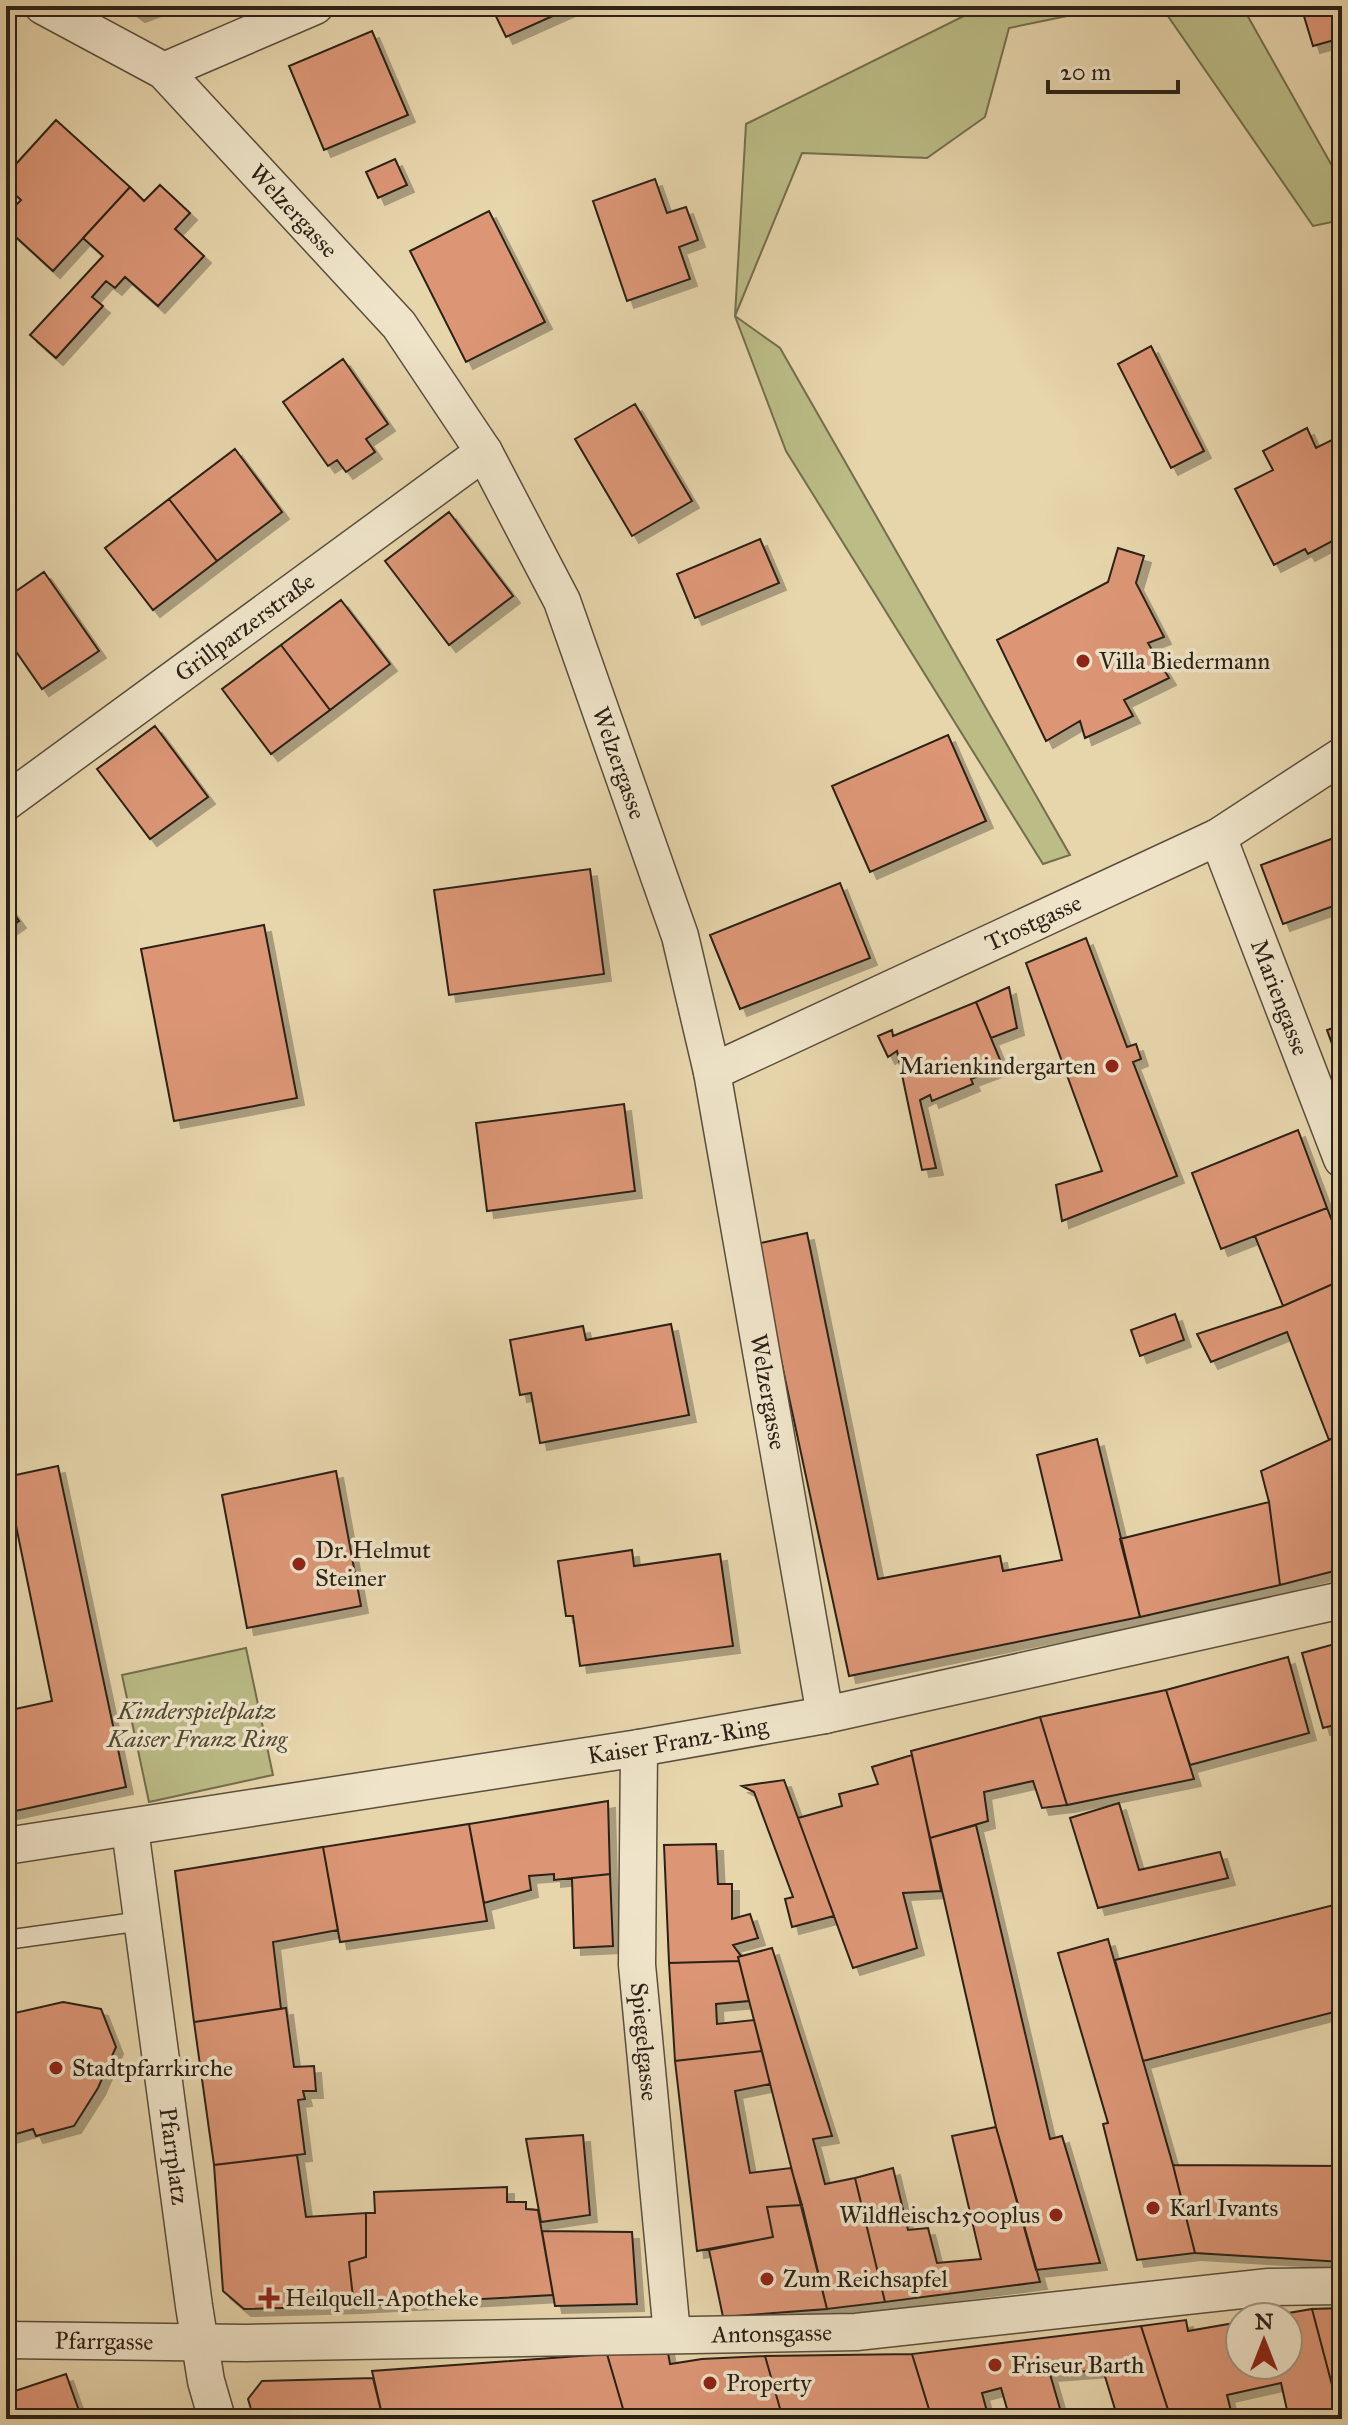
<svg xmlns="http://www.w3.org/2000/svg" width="1348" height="2425" font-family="'IM FELL Great Primer',serif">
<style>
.green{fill:#bbbc86;stroke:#736e4e;stroke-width:2}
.building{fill:#dc9676;stroke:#2b2117;stroke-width:2;filter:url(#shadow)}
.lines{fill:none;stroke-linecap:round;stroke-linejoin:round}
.service-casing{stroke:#5a4e3c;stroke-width:21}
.minor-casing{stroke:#5a4e3c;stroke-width:39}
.service{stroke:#efe4c9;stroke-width:18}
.minor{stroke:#efe4c9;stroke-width:36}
.poi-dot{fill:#8f2418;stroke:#efe4c9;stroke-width:3}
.labels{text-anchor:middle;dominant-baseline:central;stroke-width:7;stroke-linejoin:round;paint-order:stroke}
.street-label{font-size:24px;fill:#2b2117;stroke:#efe4c9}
.poi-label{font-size:24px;fill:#2b2117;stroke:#efe4c9;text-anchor:start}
.park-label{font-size:24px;font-style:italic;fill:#4f4833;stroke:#efe4c9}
</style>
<defs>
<filter id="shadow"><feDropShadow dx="7" dy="7" stdDeviation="0" flood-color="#0004"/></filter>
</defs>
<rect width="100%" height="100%" fill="#e7d5ac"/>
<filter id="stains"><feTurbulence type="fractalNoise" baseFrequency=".0025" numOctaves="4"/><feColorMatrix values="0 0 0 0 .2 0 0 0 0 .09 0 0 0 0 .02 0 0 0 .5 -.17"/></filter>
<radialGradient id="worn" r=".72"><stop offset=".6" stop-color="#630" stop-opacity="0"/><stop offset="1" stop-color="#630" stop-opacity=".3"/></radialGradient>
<path class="green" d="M984,6H1116L1009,28L985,117L927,158L802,153L735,316L780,348L1070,855L1043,864L786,451L735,316L746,124Z
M1161,6H1242L1331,164L1342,170V220L1313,226Z
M246,1648L273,1775L149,1802L122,1675Z"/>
<path class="building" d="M126,6H162L138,15Z
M491,6H575L506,37Z
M1327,6H1342V52L1338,39L1313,46L1303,13Z
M372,31L408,115L324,150L289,66Z
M1342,54V89L1332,57Z
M56,120L130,187L53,271L6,228V215L21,200L6,186V175Z
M395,159L407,185L378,198L366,172Z
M655,179L667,213L686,207L698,240L679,247L690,279L627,301L593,201Z
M160,185L190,213L175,229L204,256L158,306L125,277L115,288L106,281L92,297L103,306L56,358L30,335L103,256L83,238L130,187L144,201Z
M489,211L545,322L466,362L410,251Z
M1151,346L1204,451L1171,468L1118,364Z
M343,359L388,424L366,439L375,452L346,472L337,460L328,466L283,402Z
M635,404L692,501L632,536L575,439Z
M1307,428L1316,448L1342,435V536L1308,554L1305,549L1274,565L1235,489L1273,470L1263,451Z
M235,449L282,512L217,561L169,499Z
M169,499L217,561L153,610L105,548Z
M449,512L513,596L449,645L385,561Z
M760,539L779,583L695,618L677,574Z
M1118,548L1144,556L1136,583L1164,637L1148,643L1169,678L1124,700L1133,716L1085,738L1080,721L1046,741L997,640L1108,582Z
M44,572L99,651L42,689L6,637V598Z
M341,600L390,664L330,710L281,645Z
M281,645L330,710L271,754L222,689Z
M155,726L208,797L150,839L97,769Z
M948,735L986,821L870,872L832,786Z
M1342,835V903L1283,924L1261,865Z
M590,869L604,974L449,995L434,890Z
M840,883L870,958L740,1009L710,935Z
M6,903L19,921L6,930Z
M264,925L297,1098L174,1121L141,949Z
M1086,938L1127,1047L1136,1044L1141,1059L1133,1062L1177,1176L1062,1221L1056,1185L1102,1171L1026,963Z
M1009,987L1017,1028L991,1038L976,1002Z
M976,1002L1003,1067L971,1079L973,1084L932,1101L930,1095L920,1100L936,1168L922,1170L897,1051L888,1057L878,1036L892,1030L893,1036Z
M1342,1025V1071L1327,1030Z
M624,1104L635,1191L487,1211L476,1123Z
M1298,1130L1327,1208L1221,1249L1192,1173Z
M1327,1208L1342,1246V1280L1283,1306L1255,1236Z
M807,1233L878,1579L1000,1556L1003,1571L1062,1560L1037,1455L1097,1439L1140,1617L849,1676L756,1244Z
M1342,1280V1434L1329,1440L1287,1332L1211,1362L1197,1334L1283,1306Z
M1175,1314L1184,1340L1140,1356L1131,1330Z
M671,1324L689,1415L540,1443L531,1393L520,1395L510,1340L583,1326L586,1340Z
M1342,1434V1470L1334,1472L1342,1498V1569L1280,1585L1269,1502L1261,1471Z
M58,1466L126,1787L6,1813V1711L52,1701L6,1477Z
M336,1471L361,1606L247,1628L222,1495Z
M1269,1502L1280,1585L1140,1617L1120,1539Z
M632,1550L634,1566L720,1554L733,1646L580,1666L573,1616H566L558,1561Z
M1342,1642V1723L1323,1728L1302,1653Z
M1288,1657L1309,1733L1190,1765L1166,1690Z
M1166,1690L1194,1779L1067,1805L1040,1717Z
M1040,1717L1067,1805L1042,1808L1033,1781L984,1792L988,1821L930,1838L911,1751Z
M912,1755L941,1891L903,1893L917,1948L853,1968L798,1818L842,1806L839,1794L878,1784L872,1767Z
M784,1780L834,1916L792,1927L785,1899L793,1897L754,1792L742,1786Z
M608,1801L610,1874L554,1880V1874L529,1876L531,1890L484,1903L469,1824Z
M1119,1803L1139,1870L1220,1852L1228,1878L1098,1908L1070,1818Z
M469,1824L487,1921L340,1942L323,1847Z
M976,1825L1050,2139L1062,2136L1100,2263L1036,2270L996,2127L930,1838Z
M716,1844L718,1884H732V1919L750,1914L758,1938L733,1945L741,1956L738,1957L739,1961L669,1963L664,1845Z
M323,1847L338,1930L273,1942L281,2009L194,2022L175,1871Z
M610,1874L613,1946L574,1948L572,1878Z
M1342,1903V2010L1143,2061L1115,1960Z
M1108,1939L1173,2165L1195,2253L1137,2260L1103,2124L1108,2123L1058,1953Z
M772,1948L832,2136L813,2139L825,2184L855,2178L885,2302L827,2309L738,1957Z
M739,1961L749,2001L716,2004L717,2024L754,2020L762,2051L675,2061L669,1963Z
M63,2002L101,2009L116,2047L98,2088L74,2126L36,2136L33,2129L6,2137V2015Z
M286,2008L294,2067L314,2066L316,2091H303L305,2099L298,2100L305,2154L214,2165L194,2022Z
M762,2051L770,2084L735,2091L750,2173L791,2168L802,2205L767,2207L773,2237L697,2251L675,2061Z
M996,2127L1040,2282L885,2302L855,2178L893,2168L908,2230L928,2228L937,2263L981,2259L952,2136Z
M583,2135L590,2215L541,2222L526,2139Z
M297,2155L306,2217L366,2213V2257L349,2262L354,2306L244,2309L223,2291L214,2165Z
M1173,2165L1342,2166V2262L1195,2253Z
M507,2187V2202H526V2209L538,2210L553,2295L354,2306L349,2262L366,2257V2213H375L374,2192Z
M802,2205L827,2309L723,2317L709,2250L773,2237L767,2207Z
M542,2231L632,2232L637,2304L555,2306Z
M1342,2308V2419H1341L1312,2309Z
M1312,2309L1341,2419H1289L1281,2383L1227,2395L1233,2419H1171L1141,2326L1186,2320L1188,2331L1240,2322V2365H1288V2317H1265Z
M1141,2326L1171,2419H1118L1103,2370L1050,2374L1063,2419H1010L1001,2388L982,2393L989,2419H932L912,2354Z
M667,2347L670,2364L702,2359L765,2356L783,2419H626L607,2354Z
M607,2354L626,2419H383L372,2371Z
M912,2354L932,2419H783L765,2356Z
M66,2374L82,2419H6V2394Z
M373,2378L383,2419H254L248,2399L262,2381Z"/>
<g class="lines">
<defs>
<path id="service" d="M6,1940L142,1921"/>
<g id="minor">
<path id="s1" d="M43,6L164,71L399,325L484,452L562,601L680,936L712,1072L825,1715"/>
<path d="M164,71L315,6"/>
<path id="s2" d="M6,802L484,452"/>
<path id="s3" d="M1218,837L1342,1159"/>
<path id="s4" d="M712,1072L1218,837L1342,756"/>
<path id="s5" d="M639,1748L637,1965L672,2334"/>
<path id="s6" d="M130,1829L194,2306L206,2381L217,2419"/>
<path id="s7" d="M6,1846L639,1748L825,1715L1342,1600"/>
<path id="s8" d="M6,2340L246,2343L856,2332L1269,2287L1342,2286"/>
</g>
</defs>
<use href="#service" class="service-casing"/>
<use href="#minor" class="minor-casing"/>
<use href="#service" class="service"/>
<use href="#minor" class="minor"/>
</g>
<g class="poi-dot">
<circle cx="1083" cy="661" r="8"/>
<circle cx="1112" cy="1066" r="8"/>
<circle cx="299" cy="1564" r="8"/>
<circle cx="56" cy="2068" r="8"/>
<circle cx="1153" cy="2208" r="8"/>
<circle cx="1056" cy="2215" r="8"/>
<circle cx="767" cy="2279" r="8"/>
<path d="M265 2286h8v8h8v8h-8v8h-8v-8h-8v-8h8z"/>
<circle cx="995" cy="2365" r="8"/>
<circle cx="710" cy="2383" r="8"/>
</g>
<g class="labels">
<g class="street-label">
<text stroke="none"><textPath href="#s1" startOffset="328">Welzergasse</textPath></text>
<text stroke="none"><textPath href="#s2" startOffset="296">Grillparzerstraße</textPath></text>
<text stroke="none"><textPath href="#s1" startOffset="976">Welzergasse</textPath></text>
<text stroke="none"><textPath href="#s4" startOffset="354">Trostgasse</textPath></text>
<text stroke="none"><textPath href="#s3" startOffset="172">Mariengasse</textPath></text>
<text stroke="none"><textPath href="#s1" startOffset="1624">Welzergasse</textPath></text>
<text stroke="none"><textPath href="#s7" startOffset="680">Kaiser Franz-Ring</textPath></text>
<text stroke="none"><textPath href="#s5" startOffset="294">Spiegelgasse</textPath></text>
<text stroke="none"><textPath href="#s6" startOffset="330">Pfarrplatz</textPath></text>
<text stroke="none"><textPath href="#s8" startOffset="766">Antonsgasse</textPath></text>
<text stroke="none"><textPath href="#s8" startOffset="98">Pfarrgasse</textPath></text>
</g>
<g class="poi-label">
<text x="1099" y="661">Villa Biedermann</text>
<text x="1096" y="1066" text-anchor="end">Marienkindergarten</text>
<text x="315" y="1550">Dr. Helmut<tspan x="315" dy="28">Steiner</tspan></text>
<text x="72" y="2068">Stadtpfarrkirche</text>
<text x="1169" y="2208">Karl Ivants</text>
<text x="1040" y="2215" text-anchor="end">Wildfleisch2500plus</text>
<text x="783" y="2279">Zum Reichsapfel</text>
<text x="285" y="2298">Heilquell-Apotheke</text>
<text x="1011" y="2365">Friseur Barth</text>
<text x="726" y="2383">Property</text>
</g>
<g class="park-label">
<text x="197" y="1711">Kinderspielplatz<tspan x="197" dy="28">Kaiser Franz Ring</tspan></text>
</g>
</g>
<rect width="1348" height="2425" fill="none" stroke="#e7d5ac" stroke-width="32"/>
<rect x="8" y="8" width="1332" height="2409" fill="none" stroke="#2b2117" stroke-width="4"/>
<rect x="16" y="16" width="1316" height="2393" fill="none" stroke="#2b2117" stroke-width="2"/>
<g transform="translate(1264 2341)"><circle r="38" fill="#efe4c9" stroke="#a19682" stroke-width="2"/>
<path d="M0-6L14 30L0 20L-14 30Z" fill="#8f2418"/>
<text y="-12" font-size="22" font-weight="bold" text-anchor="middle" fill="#2b2117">N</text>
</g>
<path d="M1048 80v12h130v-12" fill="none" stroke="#2b2117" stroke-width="4"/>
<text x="1060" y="80" font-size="24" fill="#2b2117" stroke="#efe4c9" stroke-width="6" paint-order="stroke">20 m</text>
<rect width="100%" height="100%" filter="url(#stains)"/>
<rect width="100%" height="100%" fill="url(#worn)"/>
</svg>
